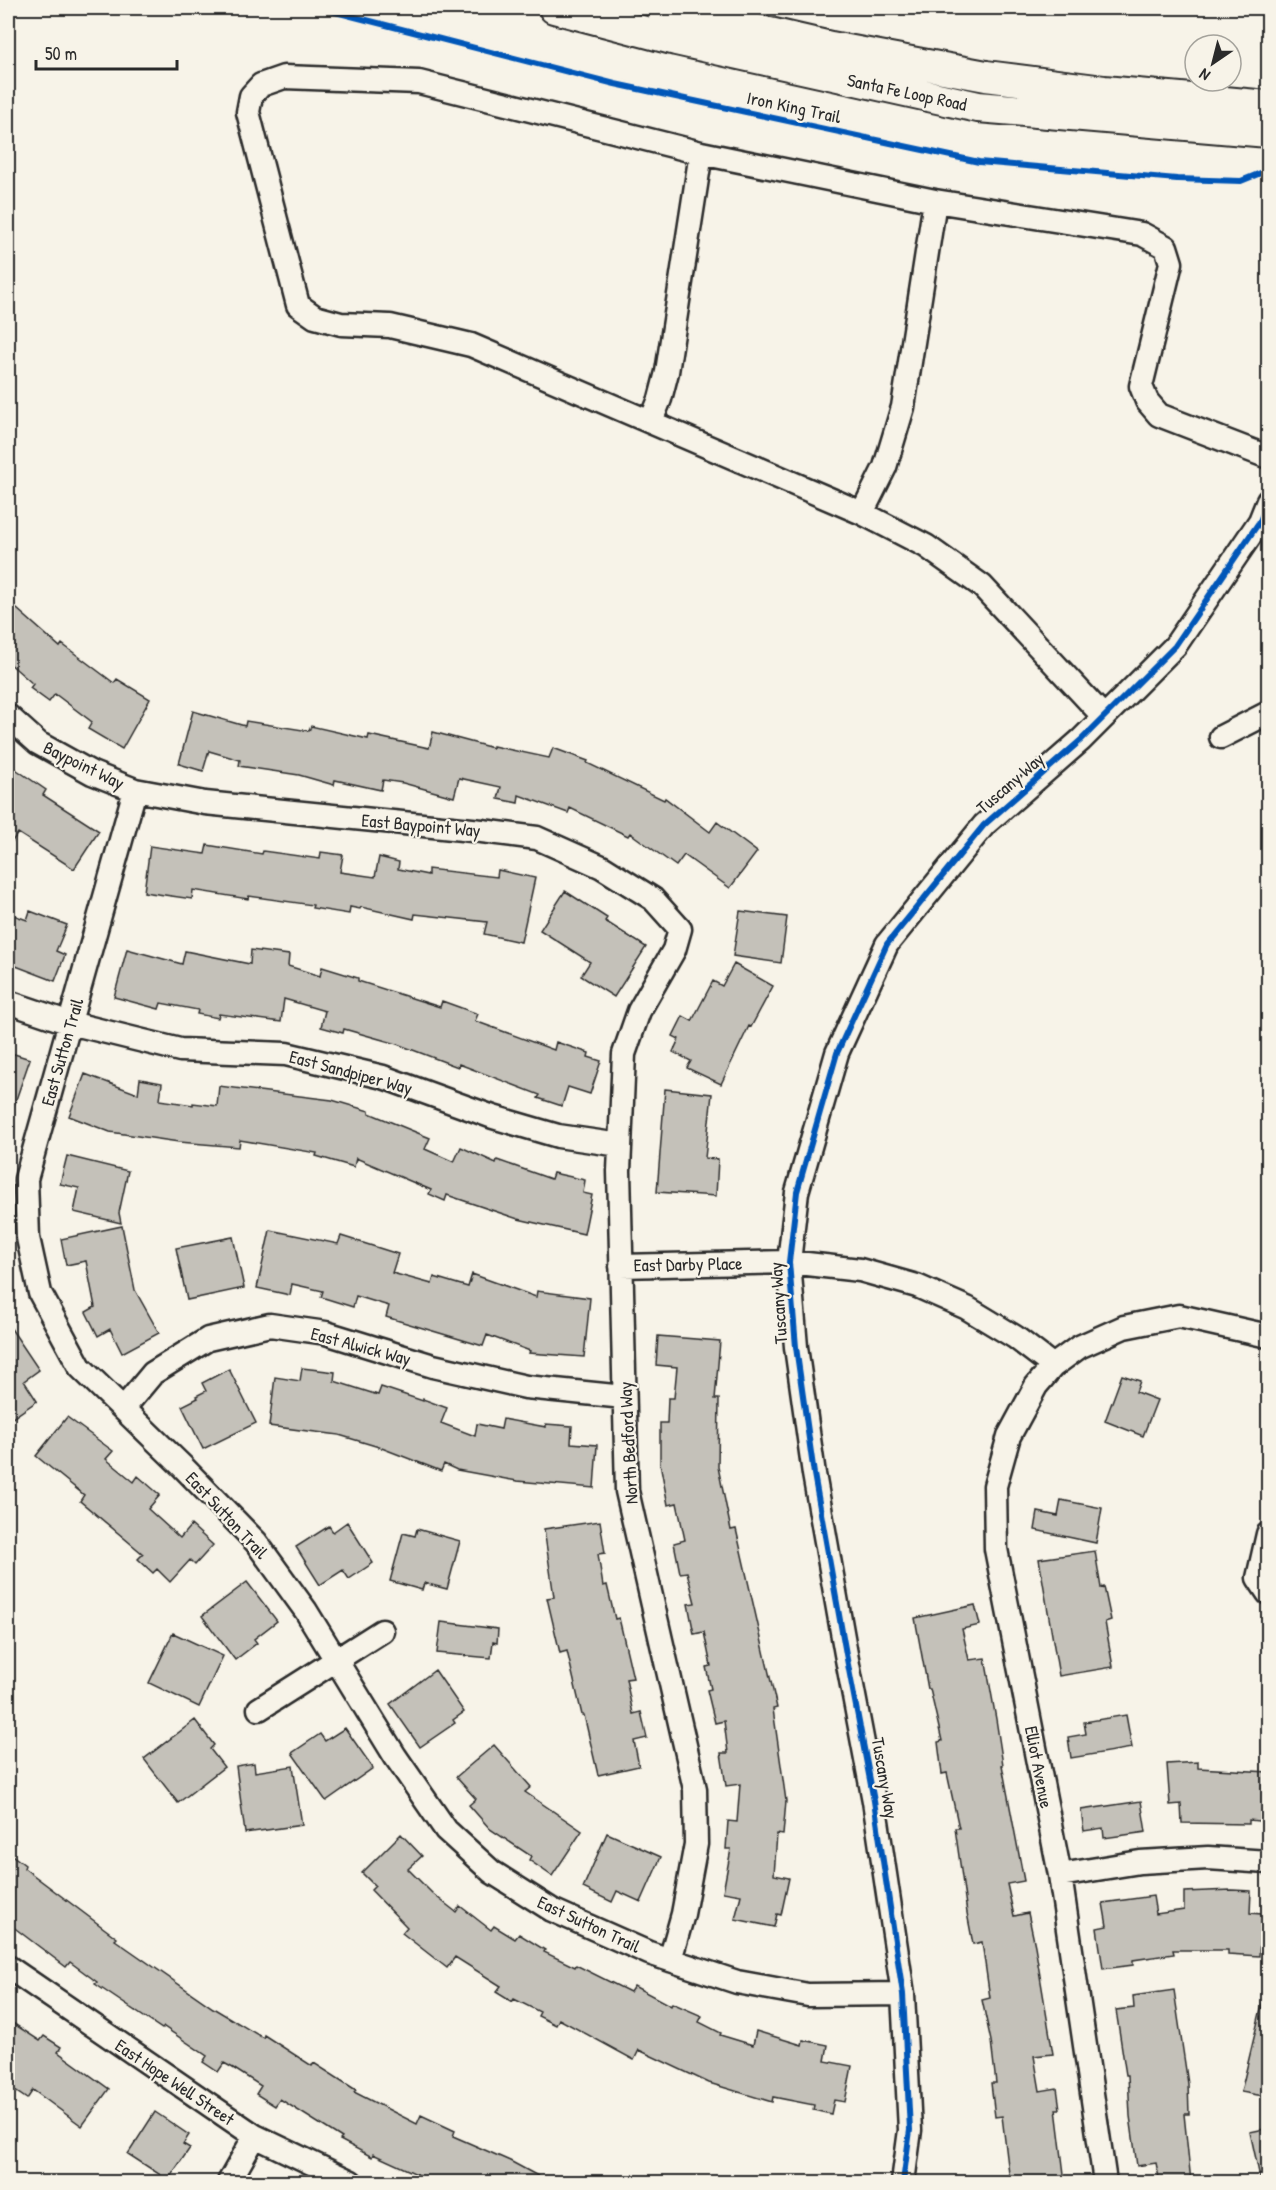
<svg xmlns="http://www.w3.org/2000/svg" width="1276" height="2190" font-family="'Patrick Hand',sans-serif">
<style>
.building{fill:#c4c1b9;stroke:#2b2b2b;stroke-width:1.5}
.lines{fill:none;stroke-linecap:round;stroke-linejoin:round}
.minor-casing{stroke:#2b2b2b;stroke-width:27}
.major-casing{stroke:#2b2b2b;stroke-width:34}
.minor{stroke:#f7f3e8;stroke-width:22}
.major{stroke:#f7f3e8;stroke-width:30}
.cycleway-casing{stroke:#f7f3e8;stroke-width:10}
.cycleway{stroke:#0057b8;stroke-width:6}
.labels{text-anchor:middle;dominant-baseline:central;stroke-width:4.5;stroke-linejoin:round;paint-order:stroke}
.street-label{font-size:18px;fill:#2b2b2b;stroke:#f7f3e8}
</style>
<rect width="100%" height="100%" fill="#f7f3e8"/>
<filter id="ink" filterUnits="userSpaceOnUse"><feTurbulence type="fractalNoise" baseFrequency=".0167" numOctaves="2"/><feDisplacementMap in="SourceGraphic" scale="12" xChannelSelector="R" yChannelSelector="G"/><feConvolveMatrix kernelMatrix="1 2 1 2 8 2 1 2 1" color-interpolation-filters="sRGB"/></filter>
<g filter="url(#ink)">
<path class="building" d="M8,601L60,647L62,644L114,683L117,679L150,699L122,749L88,729L92,722L55,694L49,702L30,688L33,684L8,662Z
M193,711L245,726L246,721L309,731L311,726L368,739L369,735L429,748L433,732L493,748V746L549,758L553,748L588,761L587,763L664,800L665,798L710,832L717,822L757,852L730,888L684,855L676,866L630,833L628,836L570,808L568,813L519,795L518,803L498,799L501,787L459,778L454,797L403,783L383,780L381,790L335,780L334,785L299,775L239,766L240,760L209,751L203,771L179,764Z
M14,768L46,790L43,795L99,831L74,869L18,833L8,847V777Z
M207,845L262,854L263,851L320,859L321,852L343,855L340,872L375,877L379,857L399,862L398,869L428,875V869L497,877L498,870L535,878L521,942L484,934L487,922L415,914L414,919L361,907L360,909L350,907L349,914L312,908L313,905L249,896L248,899L193,890L192,899L144,892L150,846L205,854Z
M565,891L607,918L605,921L646,947L614,997L581,976L590,962L540,930Z
M30,911L67,925L56,951L65,955L55,981L8,963V913L27,920Z
M740,911L787,917L781,963L733,956Z
M127,949L182,964L185,951L250,964L251,950L289,955L288,966L320,976L322,967L358,978V981L440,1007L442,1001L478,1014L475,1021L554,1050L556,1042L589,1053L588,1057L601,1061L590,1094L568,1087L562,1106L538,1098L540,1095L459,1064L458,1067L397,1044L344,1029L343,1033L321,1027L325,1011L284,999L281,1022L219,1014L218,1018L197,1014L198,1010L161,1003L159,1009L114,997Z
M734,964L773,986L751,1027L749,1026L721,1084L687,1068L691,1061L673,1052L679,1039L673,1036L683,1016L692,1021L713,981L722,986Z
M8,1052L30,1059L10,1117H8Z
M85,1074L138,1094L140,1079L162,1083L160,1100L193,1105V1103L217,1106L219,1086L332,1100L369,1111V1113L430,1138L425,1149L454,1162L461,1147L496,1163L497,1160L551,1179L553,1173L585,1180L583,1193L592,1195L584,1234L518,1219L447,1195L445,1201L429,1194L431,1190L356,1158L354,1167L316,1156L317,1153L240,1140L239,1147L179,1142L110,1132L69,1116Z
M665,1089L712,1094L705,1158L718,1159L716,1196L657,1192Z
M67,1156L128,1171L119,1213L121,1223L74,1212L79,1188L60,1184Z
M122,1226L135,1290L159,1333L122,1353L110,1329L98,1336L86,1312L95,1307L86,1261L66,1265L61,1239Z
M270,1230L338,1244L341,1236L398,1254L392,1273L432,1284L434,1277L468,1287L472,1274L536,1297L537,1291L590,1298L584,1357L529,1353L530,1351L487,1335L483,1346L386,1317L389,1306L356,1296L353,1307L321,1297L323,1291L292,1284L290,1295L257,1288Z
M233,1237L244,1288L187,1300L176,1248Z
M8,1324L39,1370L24,1381L37,1401L8,1421Z
M658,1336L720,1341L715,1399H719L718,1467L731,1530L736,1529L777,1708L773,1709L786,1801L783,1835L777,1834L774,1875L789,1878L781,1915L777,1914L774,1927L735,1919L741,1895L723,1892L731,1849H726L728,1821L737,1822L740,1784L726,1786L721,1753H728L724,1721L715,1723L707,1690L711,1689L706,1667L711,1666L704,1632L694,1634L688,1604L695,1603L687,1572L680,1573L674,1543L685,1540L677,1503L668,1505L660,1463V1423H667L668,1398H674L677,1367L656,1365Z
M302,1368L335,1372L334,1381L378,1395L381,1387L423,1401V1399L447,1408L441,1423L475,1436L477,1424L501,1429L503,1419L546,1427V1424L572,1426L571,1443L597,1445L594,1488L517,1481L457,1470L444,1464L441,1471L379,1447L339,1435L269,1426L275,1377L300,1381Z
M229,1369L256,1423L203,1449L182,1406L198,1398L196,1396L206,1391L202,1383Z
M1122,1375L1140,1381L1136,1392L1157,1400L1143,1436L1105,1421Z
M67,1417L113,1451L106,1459L134,1482L138,1476L160,1495L148,1509L180,1538L191,1525L213,1545L195,1565L190,1560L170,1582L157,1569L153,1573L138,1559L143,1554L80,1501L84,1495L36,1456Z
M1061,1500L1102,1508L1096,1543L1035,1530L1038,1512L1058,1516Z
M600,1521L605,1553L598,1554L603,1586L607,1585L615,1619L619,1618L633,1678L626,1679L633,1714L641,1712L647,1738L634,1741L639,1766L598,1775L584,1715H582L567,1651L560,1653L547,1598L554,1597L544,1529Z
M347,1522L373,1563L349,1579L343,1570L320,1585L296,1547L329,1526L333,1532Z
M417,1529L460,1541L447,1589L424,1583L422,1590L390,1581L403,1533L415,1536Z
M1095,1551L1101,1588L1104,1587L1111,1620L1105,1622L1113,1667L1059,1676L1039,1559Z
M247,1582L277,1621L254,1639L257,1643L235,1660L202,1616Z
M975,1605L980,1625L962,1629L969,1660L985,1658L996,1719L1003,1765H1002L1024,1881L1007,1884L1014,1916L1028,1913L1035,1946L1053,2054L1034,2056L1040,2091L1057,2088L1060,2109H1056L1065,2182H1010L1002,2116L995,2117L991,2083H996L991,2041L982,2000L990,1998L982,1942L973,1944L967,1913L955,1828H959L947,1773L942,1774L938,1742L942,1741L930,1689H928L915,1618Z
M441,1622L498,1629L497,1643L493,1642L491,1658L437,1653Z
M173,1633L223,1656L199,1707L149,1683Z
M435,1670L464,1712L453,1720L455,1723L420,1747L390,1704Z
M1126,1715L1132,1748L1071,1758L1068,1737L1086,1734L1084,1722Z
M195,1720L214,1745L210,1749L224,1767L178,1803L144,1759Z
M345,1728L373,1768L326,1801L292,1753L320,1734L325,1741Z
M494,1745L531,1787L525,1792L582,1831L552,1876L529,1860L531,1856L490,1829L469,1805L476,1799L456,1777Z
M1198,1762V1768L1269,1772V1822L1249,1820V1824L1182,1823L1181,1804L1170,1805L1167,1764Z
M254,1763L255,1772L293,1766L302,1825L245,1833L236,1766Z
M1141,1801L1146,1832L1104,1838L1103,1828L1084,1831L1081,1810Z
M607,1833L661,1857L641,1902L617,1891L612,1902L583,1888Z
M401,1834L422,1856L408,1869L433,1894L456,1912L460,1906L491,1930L494,1926L515,1939L519,1934L545,1950L544,1952L575,1967L576,1965L630,1992L634,1986L671,2006L672,2003L702,2016L699,2022L721,2033L720,2035L753,2045L756,2031L802,2045L803,2040L828,2045L825,2061L852,2066L845,2102L834,2100L831,2114L813,2110L814,2105L773,2097L772,2102L709,2083L639,2050L634,2060L559,2019L556,2025L538,2016L540,2012L514,1999L512,2002L496,1992L501,1986L455,1957L447,1968L402,1933L407,1927L371,1890L375,1886L362,1873Z
M8,1852L25,1865L24,1868L117,1938L115,1940L213,2008L263,2038L264,2035L312,2066L314,2063L356,2090L354,2092L417,2124L421,2115L455,2131L453,2136L510,2161L549,2182H434L373,2154L372,2157L340,2140L342,2138L280,2099L275,2106L256,2094L261,2086L233,2068L224,2063L218,2072L203,2062L207,2056L164,2027L162,2029L95,1984L97,1982L70,1962L66,1967L8,1923Z
M1232,1890L1251,1891L1250,1913L1262,1914L1259,1956L1228,1954V1950H1173L1174,1954L1133,1960V1965L1103,1969L1097,1928L1107,1926L1103,1903L1153,1896L1156,1914L1184,1910V1892Z
M1174,1990L1188,2084L1189,2114H1184L1191,2182H1160L1156,2163L1137,2166L1130,2116L1128,2075H1126L1116,2010L1134,2008L1133,1996Z
M1263,2000L1269,2001V2097L1241,2092Z
M8,2020L40,2041L44,2036L61,2047L58,2052L109,2089L82,2126L33,2090L27,2099L8,2086Z
M155,2112L189,2135L183,2144L190,2148L168,2180L128,2154Z
M1269,2128V2182H1261L1250,2132Z"/>
<g class="lines">
<defs>
<path id="minor" d="M651,421L660,399L667,372L701,153
M862,513L885,467L903,407L935,201
M8,716L38,743L92,773L135,790L205,803L482,831L537,838L602,867L653,899L680,929L674,950L639,1011L624,1054L619,1171L627,1491L695,1789L696,1844L683,1914L670,1960
M1104,717L982,586L926,546L862,513L471,345L390,326L341,324L315,317L298,305L248,112L251,96L261,85L284,77L419,82L701,153L935,201L1142,234L1166,247L1171,263L1141,386L1147,401L1159,415L1268,457
M1221,737L1268,713
M135,790L26,1179L28,1238L40,1293L80,1367L183,1467L256,1542L306,1611L395,1756L446,1830L492,1872L552,1910L649,1953L737,1982L808,1995L903,1994
M8,1002L70,1023L180,1050L286,1054L383,1077L493,1117L558,1136L620,1145
M621,1266L789,1262L860,1270L917,1286L967,1308L1015,1337L1053,1366
M123,1409L153,1373L208,1339L270,1325L326,1333L433,1366L526,1387L624,1397
M1268,1534L1258,1578L1268,1593
M259,1709L382,1631
M1060,1875L1140,1862L1208,1858L1268,1862
M8,1967L255,2136L351,2182
M229,2182L255,2136
M903,2182L910,2130L903,1994L874,1801L846,1654L814,1474L796,1347L789,1262L797,1192L837,1053L887,944L984,825L1081,740L1175,646L1260,521L1268,501
M1105,2182L1060,1875L996,1549L995,1486L1009,1436L1036,1386L1053,1366L1079,1347L1124,1327L1179,1316L1268,1336"/>
<path id="major" d="M554,8L676,40L978,107L1268,132
M661,8L831,47L986,76L1104,91L1268,106"/>
</defs>
<use href="#minor" class="minor-casing"/>
<use href="#major" class="major-casing"/>
<use href="#minor" class="minor"/>
<use href="#major" class="major"/>
<defs>
<path id="cycleway" d="M320,8L615,84L979,162L1177,179L1241,181L1268,170
M903,2182L910,2130L903,1994L874,1801L846,1654L814,1474L796,1347L789,1262L797,1192L837,1053L887,944L984,825L1081,740L1175,646L1260,521L1268,501"/>
</defs>
<use href="#cycleway" class="cycleway-casing"/>
<use href="#cycleway" class="cycleway"/>
</g>
</g>
<g class="labels">
<g class="street-label">
<text transform="translate(907 92) rotate(12)">Santa Fe Loop Road</text>
<text transform="translate(794 107) rotate(12)">Iron King Trail</text>
<text transform="translate(84 765) rotate(26)">Baypoint Way</text>
<text transform="translate(1010 783) rotate(-41)">Tuscany Way</text>
<text transform="translate(421 825) rotate(5)">East Baypoint Way</text>
<text transform="translate(62 1052) rotate(-74)">East Sutton Trail</text>
<text transform="translate(351 1072) rotate(15)">East Sandpiper Way</text>
<text transform="translate(688 1264) rotate(-1)">East Darby Place</text>
<text transform="translate(778 1303) rotate(-94)">Tuscany Way</text>
<text transform="translate(361 1346) rotate(15)">East Alwick Way</text>
<text transform="translate(628 1443) rotate(-93)">North Bedford Way</text>
<text transform="translate(227 1515) rotate(47)">East Sutton Trail</text>
<text transform="translate(1039 1767) rotate(79)">Elliot Avenue</text>
<text transform="translate(885 1778) rotate(80)">Tuscany Way</text>
<text transform="translate(589 1924) rotate(25)">East Sutton Trail</text>
<text transform="translate(175 2082) rotate(34)">East Hope Well Street</text>
</g>
</g>
<rect width="1276" height="2190" fill="none" stroke="#f7f3e8" stroke-width="30"/>
<rect x="15" y="15" width="1246" height="2160" fill="none" stroke="#2b2b2b" stroke-width="2" filter="url(#ink)"/>
<g transform="translate(1213 63) rotate(215)"><circle r="28" fill="#f7f3e8" stroke="#a5a39c" stroke-width="1.5"/>
<path d="M0-4.5L10 22L0 15L-10 22Z" fill="#2b2b2b"/>
<text y="-9" font-size="16" font-weight="bold" text-anchor="middle" fill="#2b2b2b">N</text>
</g>
<path d="M36 60v9h141v-9" fill="none" stroke="#2b2b2b" stroke-width="3"/>
<text x="45" y="60" font-size="18" fill="#2b2b2b" stroke="#f7f3e8" stroke-width="4.5" paint-order="stroke">50 m</text>
</svg>
